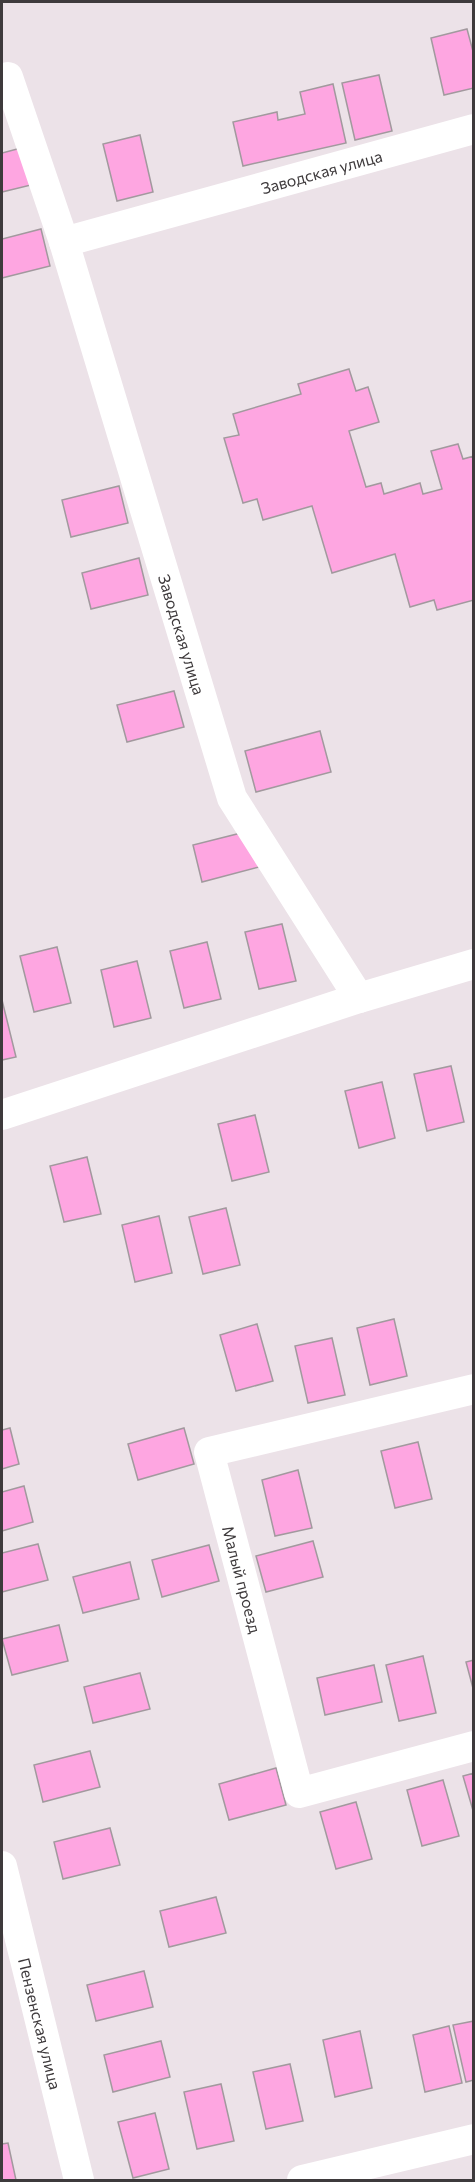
<svg xmlns="http://www.w3.org/2000/svg" width="475" height="2182" font-family="Commissioner,sans-serif">
<style>
.building{fill:#fea6e1;stroke:#a2999e;stroke-width:1.5}
.lines{fill:none;stroke-linecap:round;stroke-linejoin:round}
.minor{stroke:#fff;stroke-width:30}
.labels{text-anchor:middle;dominant-baseline:central;stroke-width:4.5;stroke-linejoin:round;paint-order:stroke}
.street-label{font-size:16px;fill:#3e3a3c;stroke:#f9eff5}
</style>
<rect width="100%" height="100%" fill="#ece2e8"/>
<path class="building" d="M467,29L474,55V88L444,95L431,38Z
M379,75L392,131L355,140L342,83Z
M333,84L346,143L243,166L233,122L277,112L278,120L305,114L300,92Z
M140,135L153,192L117,201L103,144Z
M21,148L31,185L2,192V153Z
M41,229L50,266L2,278V239Z
M349,369L356,391L368,387L379,422L349,431L366,487L381,483L384,494L420,483L423,494L442,489L431,451L458,444L463,459L474,456V600L437,610L434,600L410,607L395,554L332,573L312,506L263,520L257,499L243,503L224,438L239,435L233,414L301,394L298,384Z
M119,486L128,523L71,537L62,500Z
M139,558L148,595L91,609L82,573Z
M174,691L184,727L127,742L117,705Z
M320,731L331,772L256,792L245,751Z
M249,831L259,867L202,882L193,845Z
M282,924L296,981L259,989L245,932Z
M207,942L221,999L184,1008L170,951Z
M57,947L71,1003L34,1012L20,956Z
M137,961L151,1018L114,1027L101,970Z
M2,1000L16,1057L2,1060Z
M451,1066L464,1122L427,1131L414,1074Z
M382,1082L395,1138L359,1148L345,1091Z
M255,1115L269,1172L232,1181L218,1124Z
M87,1157L101,1214L64,1222L50,1166Z
M226,1208L240,1265L203,1274L189,1217Z
M159,1216L172,1273L135,1282L122,1225Z
M394,1319L407,1376L370,1385L357,1328Z
M257,1324L273,1381L236,1391L220,1335Z
M332,1338L345,1395L308,1403L295,1346Z
M10,1428L19,1464L2,1469V1430Z
M184,1428L194,1464L138,1480L128,1444Z
M418,1442L432,1499L395,1508L381,1451Z
M298,1470L312,1528L275,1536L262,1480Z
M24,1486L33,1522L2,1531V1492Z
M313,1541L323,1577L266,1592L256,1556Z
M38,1544L48,1580L2,1592V1553Z
M209,1545L219,1581L162,1597L152,1560Z
M130,1562L139,1599L83,1613L73,1577Z
M59,1625L68,1661L12,1675L2,1639Z
M423,1656L436,1713L399,1721L386,1665Z
M474,1660V1692L466,1662Z
M374,1665L382,1702L325,1715L317,1678Z
M140,1673L150,1709L93,1723L84,1687Z
M90,1751L100,1787L43,1802L34,1765Z
M276,1768L286,1805L229,1820L219,1784Z
M474,1773V1814L463,1776Z
M443,1780L459,1836L422,1846L407,1790Z
M356,1802L372,1859L336,1869L320,1812Z
M110,1828L120,1865L63,1879L54,1842Z
M216,1897L226,1933L169,1947L160,1911Z
M144,1971L153,2007L96,2021L87,1985Z
M474,2021V2080L466,2082L453,2025Z
M449,2026L462,2083L425,2092L413,2035Z
M360,2031L372,2088L335,2097L323,2040Z
M161,2041L170,2077L113,2092L104,2055Z
M290,2064L303,2121L266,2129L253,2072Z
M221,2084L234,2141L197,2149L184,2092Z
M155,2113L169,2169L133,2178L118,2122Z
M8,2143L16,2180H2V2144Z"/>
<g class="lines">
<g class="minor">
<path id="s1" d="M8,77L64,242L232,798L359,998"/>
<path id="s2" d="M64,242L474,129"/>
<path d="M2,1115L359,998L474,964"/>
<path id="s3" d="M474,1389L209,1452L299,1793L474,1746"/>
<path id="s4" d="M2,1866L79,2180"/>
<path d="M302,2180L474,2139"/>
</g>
</g>
<g class="labels">
<g class="street-label">
<text stroke="none"><textPath href="#s2" startOffset="267">Заводская улица</textPath></text>
<text stroke="none"><textPath href="#s1" startOffset="584">Заводская улица</textPath></text>
<text stroke="none"><textPath href="#s3" startOffset="404">Малый проезд</textPath></text>
<text stroke="none"><textPath href="#s4" startOffset="162">Пензенская улица</textPath></text>
</g>
</g>
<rect width="475" height="2182" fill="none" stroke="#3e3a3c" stroke-width="6"/>
</svg>
